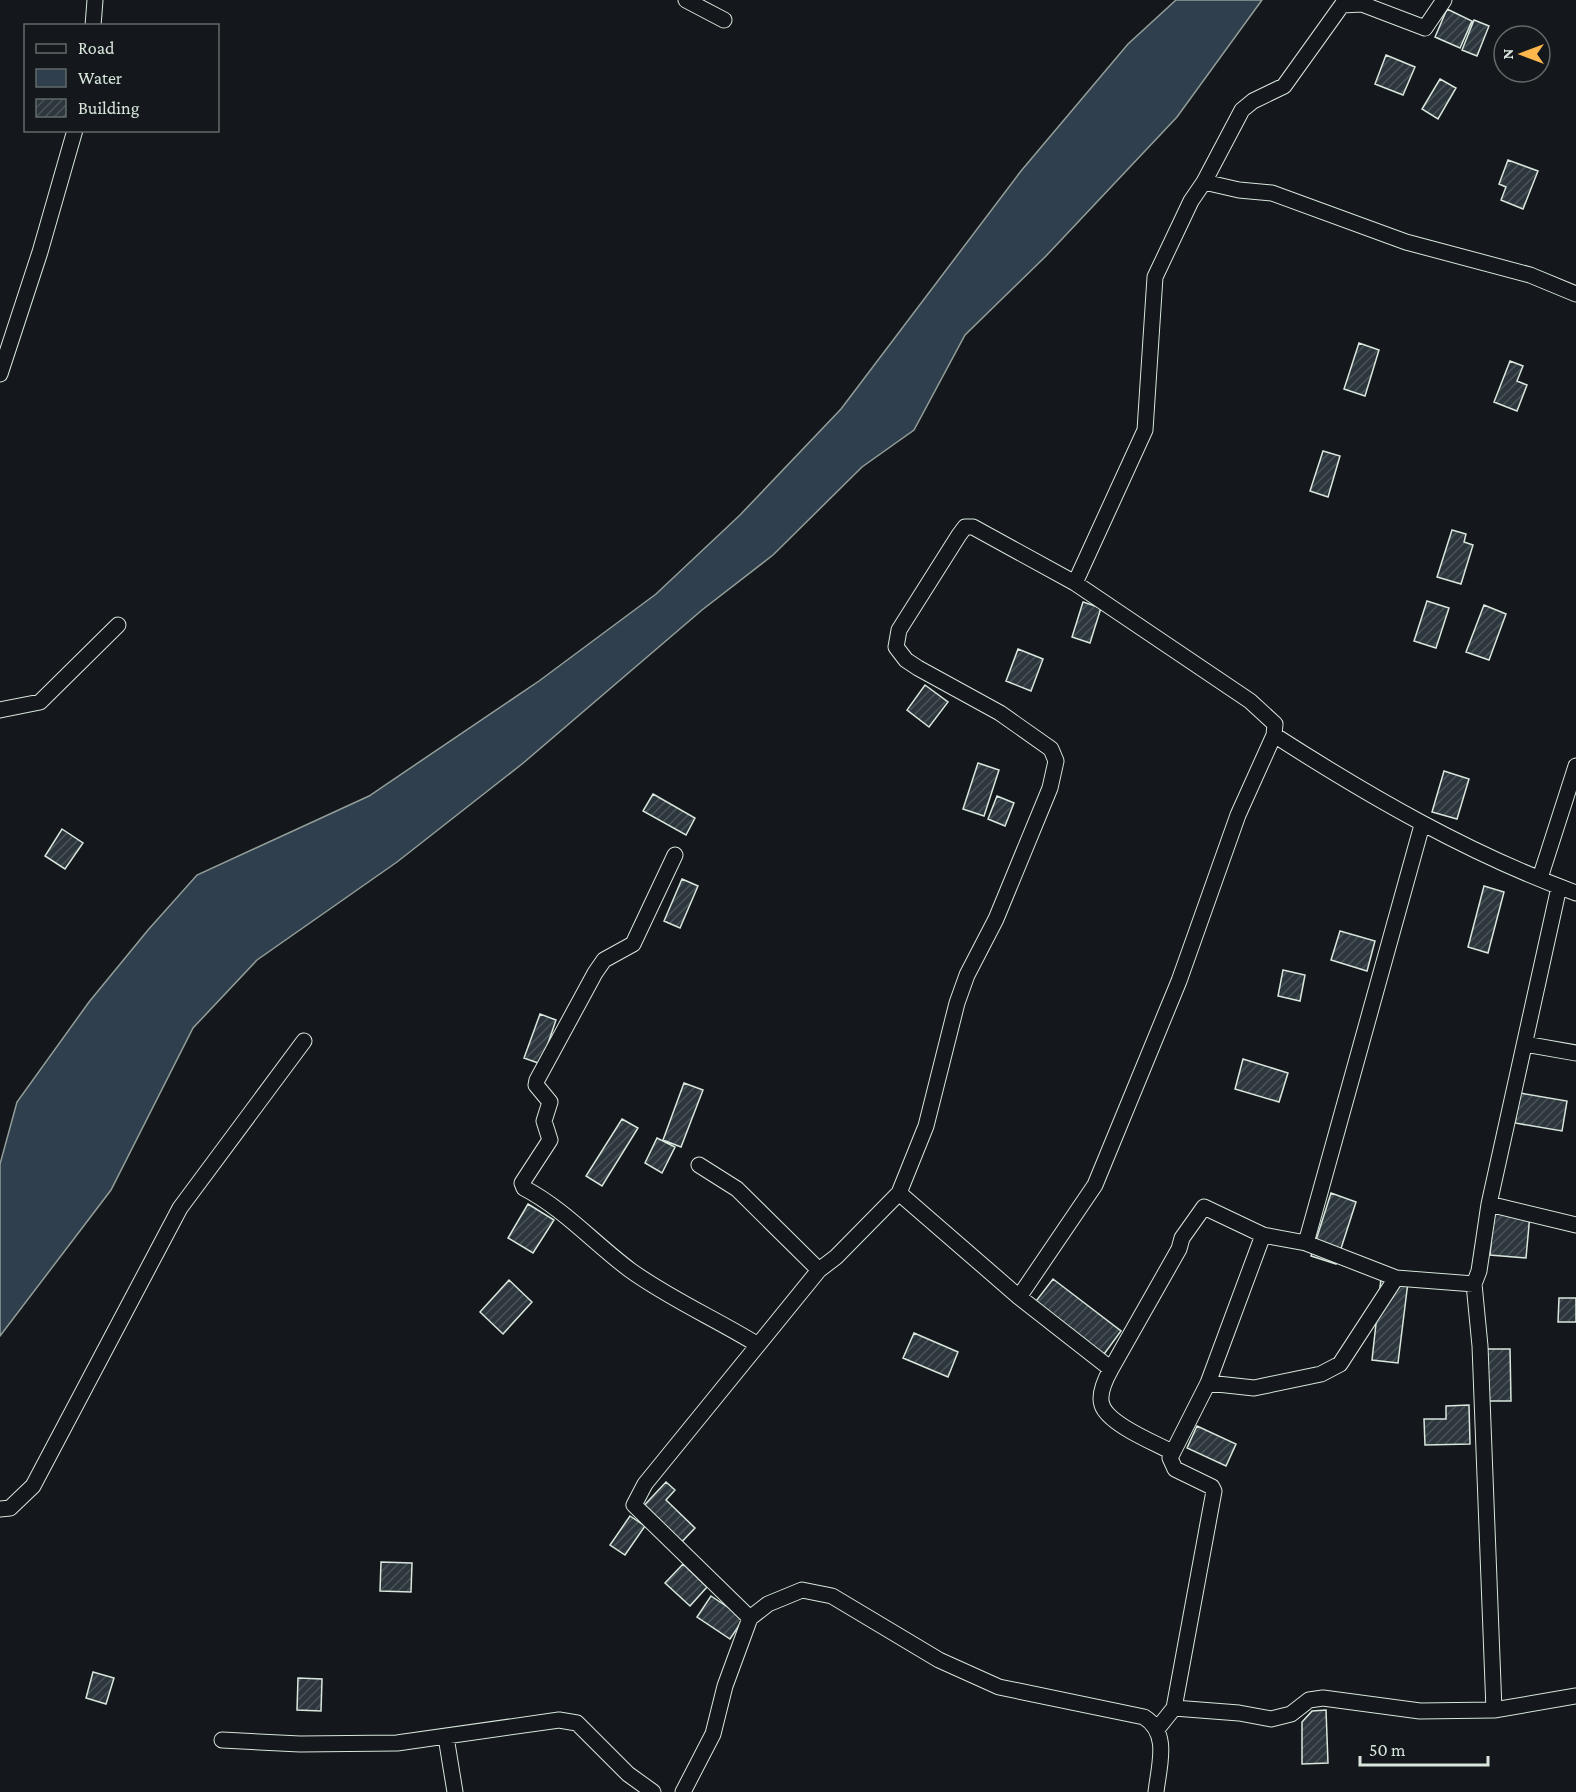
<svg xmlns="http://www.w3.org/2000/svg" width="1576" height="1792" font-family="'Crimson Pro',serif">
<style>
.water{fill:#2f3f4d;stroke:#939e99;stroke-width:1.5}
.building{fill:url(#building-hatch);stroke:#d8e6dc;stroke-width:1.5}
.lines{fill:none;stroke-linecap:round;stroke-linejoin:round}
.street-casing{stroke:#d8e6dc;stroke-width:17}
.street{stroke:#14181c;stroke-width:15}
</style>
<defs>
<pattern id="building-hatch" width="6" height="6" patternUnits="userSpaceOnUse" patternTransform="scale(1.5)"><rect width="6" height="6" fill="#2c363c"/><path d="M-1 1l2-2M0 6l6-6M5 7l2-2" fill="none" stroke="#4a5358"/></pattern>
</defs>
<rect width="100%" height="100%" fill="#14181c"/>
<path class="water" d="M1176,0H1262L1177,117L1046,256L965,335L914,430L862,467L773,555L702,610L522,764L397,862L257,960L193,1028L111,1190L0,1336V1164L17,1102L89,1002L148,930L197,875L369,796L539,681L656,594L740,515L841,409L1021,171L1128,44Z"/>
<path class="building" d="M1447,9L1472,21L1460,48L1435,37Z
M1474,20L1489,26L1477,56L1462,50Z
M1386,55L1415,67L1403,95L1375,84Z
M1440,79L1456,88L1438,119L1422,109Z
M1508,160L1538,171L1523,209L1501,200L1506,187L1499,184Z
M1359,343L1379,350L1365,396L1344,389Z
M1510,361L1523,366L1517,381L1527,385L1517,411L1494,402Z
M1323,451L1340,456L1328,497L1310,491Z
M1452,530L1466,534L1464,542L1473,545L1461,584L1437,577Z
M1427,601L1449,608L1436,648L1414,641Z
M1083,602L1101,608L1090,643L1072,637Z
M1484,605L1506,614L1489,660L1466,652Z
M1018,649L1043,659L1031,691L1006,681Z
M925,685L948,702L929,727L907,710Z
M978,763L999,770L984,816L963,809Z
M1444,771L1469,779L1457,819L1432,812Z
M653,794L695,818L686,835L643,811Z
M997,796L1014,803L1005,826L988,819Z
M62,829L83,843L65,869L45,856Z
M682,879L698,886L680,928L664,921Z
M1484,886L1504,892L1488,953L1468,947Z
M1340,931L1375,941L1367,971L1331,960Z
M1283,970L1305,975L1300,1001L1278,996Z
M540,1014L556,1020L541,1064L524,1058Z
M1243,1059L1288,1073L1279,1102L1235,1089Z
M684,1083L703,1090L681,1147L663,1140Z
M1520,1093L1567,1101L1562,1131L1515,1123Z
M622,1119L638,1128L602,1186L586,1176Z
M657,1138L675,1147L662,1173L645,1163Z
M1331,1193L1356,1202L1336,1264L1311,1256Z
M528,1204L554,1220L533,1253L508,1238Z
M1494,1211L1530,1214L1526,1258L1490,1255Z
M1381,1278L1408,1282L1398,1363L1372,1360Z
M1053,1279L1121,1331L1102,1357L1033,1305Z
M509,1280L532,1302L503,1334L480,1312Z
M1559,1298H1576V1322H1558Z
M914,1333L958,1352L948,1377L903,1358Z
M1487,1349H1510L1511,1401H1487Z
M1469,1405L1470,1444L1425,1445L1424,1419H1446V1406Z
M1197,1426L1236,1444L1226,1466L1187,1448Z
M666,1482L675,1490L666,1500L695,1528L676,1548L638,1512Z
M630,1516L645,1526L625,1555L610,1545Z
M381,1562L412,1563L411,1592L380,1591Z
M683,1564L707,1587L690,1606L665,1583Z
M711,1596L744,1618L730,1639L697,1617Z
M93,1672L114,1678L106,1704L86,1698Z
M298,1678L322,1679L321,1711L297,1710Z
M1326,1710L1328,1763L1302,1764V1722L1312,1711Z"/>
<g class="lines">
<defs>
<path id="street" d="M686,0L724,20
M93,26L95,0
M1204,182L1242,110L1253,101L1284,86L1342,5L1362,4L1425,28L1444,0
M0,374L40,252L75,130
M1075,583L1145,430L1155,277L1191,201L1204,182L1239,190L1272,193L1406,242L1530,275L1576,294
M0,710L40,702L118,625
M675,855L633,944L604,960L595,973L537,1080L536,1085L550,1102L544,1121L550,1140L522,1183L524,1188C564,1209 594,1243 630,1270C670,1299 716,1319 758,1345
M1540,878L1576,766
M1525,1044L1576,1053
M699,1165L737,1189L819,1270
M1489,1204L1576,1225
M1306,1243L1422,825
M1019,1297L1095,1185L1179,981L1238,815L1274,735
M1111,1369L1179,1249L1182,1238L1204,1207L1263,1235L1306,1243L1396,1278L1474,1284
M1208,1383L1254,1388L1321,1374L1340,1364L1396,1278
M1172,1452C1155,1443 1108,1424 1102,1405C1098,1394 1106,1378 1111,1369L1019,1297L899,1193L926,1126L957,1003L967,975L996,919L1050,788L1056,761L1051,749L1000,713L918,668L906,660L896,647L899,630L959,535L965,527H973L1075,583L1250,701L1275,724L1274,735C1369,796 1469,854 1576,893
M0,1509L10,1508L33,1486L180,1208L304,1041
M750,1618L634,1505L645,1484L819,1270L836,1257L899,1193
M1174,1708L1214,1491L1212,1487L1175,1469L1170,1458L1208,1383L1263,1235
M1494,1710L1480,1346L1474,1284L1479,1271L1489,1204L1559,887
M1158,1728L1174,1708L1239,1713L1271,1719L1291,1714L1309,1700L1323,1698L1420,1711L1494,1710L1576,1696
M446,1737L455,1792
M222,1740L300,1744L397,1743L559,1720L577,1723L628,1774L653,1792
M683,1792L713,1734L725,1686L750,1618L768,1604L802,1590L832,1596L939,1660L999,1687L1144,1717C1170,1733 1159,1765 1156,1792"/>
</defs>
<use href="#street" class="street-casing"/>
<use href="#street" class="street"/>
</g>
<rect x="24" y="24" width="195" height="108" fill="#14181c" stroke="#626a69" stroke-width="1.5"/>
<rect x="36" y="44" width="30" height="9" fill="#14181c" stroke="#626a69" stroke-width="1.5"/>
<text x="78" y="54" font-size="18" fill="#d8e6dc">Road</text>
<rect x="36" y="69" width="30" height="18" fill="#2f3f4d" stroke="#626a69" stroke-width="1.5"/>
<text x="78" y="84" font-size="18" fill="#d8e6dc">Water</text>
<rect x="36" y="99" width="30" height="18" fill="url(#building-hatch)" stroke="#626a69" stroke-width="1.5"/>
<text x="78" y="114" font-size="18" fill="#d8e6dc">Building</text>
<g transform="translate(1522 54) rotate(270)"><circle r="28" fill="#14181c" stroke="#626a69" stroke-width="1.5"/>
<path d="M0-4.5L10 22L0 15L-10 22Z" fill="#ffb74d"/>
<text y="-9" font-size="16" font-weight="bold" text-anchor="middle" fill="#d8e6dc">N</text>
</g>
<path d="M1360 1756v9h128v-9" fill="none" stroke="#d8e6dc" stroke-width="3"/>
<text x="1369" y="1756" font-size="18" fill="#d8e6dc" stroke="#14181c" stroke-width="4.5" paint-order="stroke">50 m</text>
</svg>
